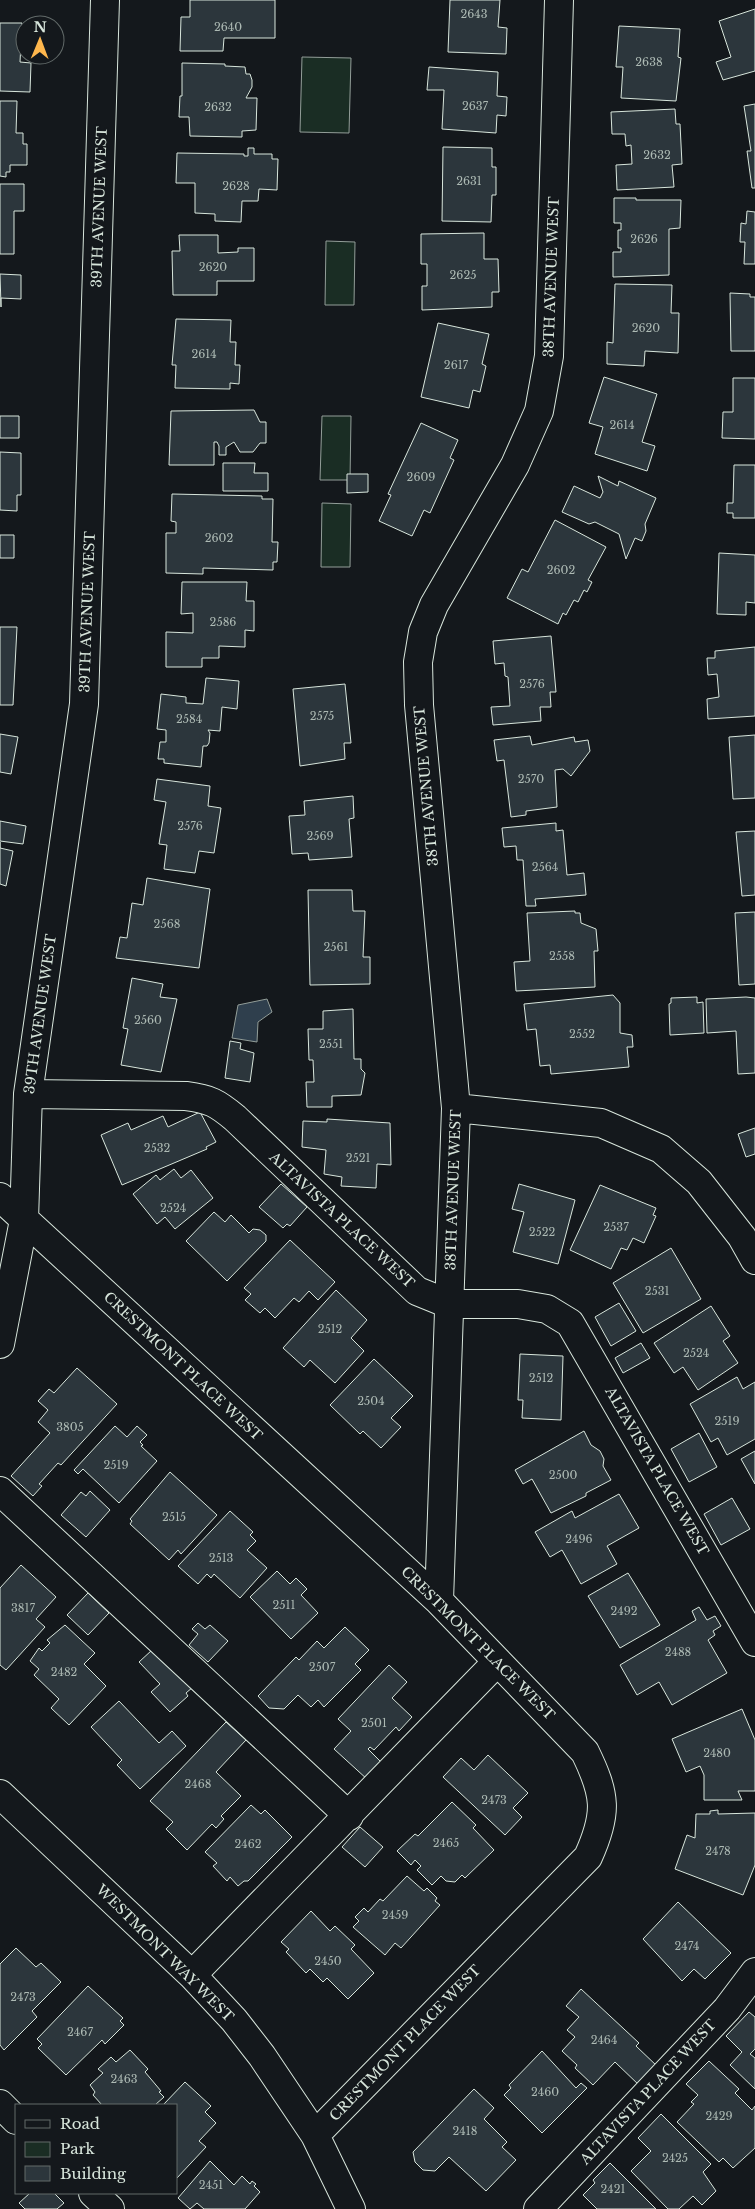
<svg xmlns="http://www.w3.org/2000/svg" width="755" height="2209" font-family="'Libre Baskerville',serif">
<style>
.green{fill:#1a2d24;stroke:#939e99}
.water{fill:#2f3f4d;stroke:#939e99}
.building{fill:#2c363c;stroke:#d8e6dc}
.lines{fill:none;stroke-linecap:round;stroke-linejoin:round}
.minor-casing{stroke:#d8e6dc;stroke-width:30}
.minor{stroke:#14181c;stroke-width:28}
.labels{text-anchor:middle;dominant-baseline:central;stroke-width:4;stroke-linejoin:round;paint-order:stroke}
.number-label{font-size:11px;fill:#adbab4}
.street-label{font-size:14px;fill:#d8e6dc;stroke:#14181c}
</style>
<rect width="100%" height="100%" fill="#14181c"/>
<path class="green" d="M302,57L351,58L349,133L300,132Z
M326,241L355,242L354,305H325Z
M322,416H351L350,480H320Z
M322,503L351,504L350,567H321Z"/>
<path class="water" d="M267,999L272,1012L258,1022L257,1042L232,1038L238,1005Z"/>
<path class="building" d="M190,0H275V38H224L223,51H180L181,17H190Z
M450,0H500L498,27L507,28L506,54L448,52Z
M755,9V71L723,80L716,62L731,57L719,21Z
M0,23H22L20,62L31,63L30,92L0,91Z
M619,26L680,29L678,57L681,58L676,101L621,98L623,67H616Z
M182,63L225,64V66L245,67L246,74H250L252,80V87L246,98H257L256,130L242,131V137L190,136L189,117H179L180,96H182Z
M429,67L498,72L497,96L507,97L506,116L497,115L496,133L442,129L444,90H427Z
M0,101H17L16,133H23V144H27V165H10V172H6V177L0,176Z
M755,104V188H752L747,151H751L744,106Z
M675,109L676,124H680L682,164L672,165L674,187L617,190L616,165L632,164L631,145L626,146L625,134H612L611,112Z
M443,147L492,148V167H496V195H492L491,222L442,221Z
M248,148H254V154H272V159H278L277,190L259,189L258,201H242L241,222L215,221V214L195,213V183H176L177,153L244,154V156H248Z
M0,184H24V211H14V254H0Z
M614,198H636V200H681L680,228L669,229V275L613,277V252H621V248H618V230H621V223H614Z
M747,211L755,212V264H744L745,242H740L741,223L746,224Z
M484,233V259H498L499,292H492V307L422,310V286H427V264H421V234Z
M179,235H218V253L238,252V248H254V281H217V295H173L172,251H180Z
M0,274L21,275V299L1,298V307Z
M615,284L672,285L671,313H679L678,353L645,351L644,366L607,364V342L613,343Z
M730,293L750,294V297H755V351H731Z
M176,319L231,320L230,342H236L235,365H240L239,384L230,383V389L175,388L176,365H172Z
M438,323L489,334L482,364L486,366L480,392L473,390L469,408L421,397Z
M604,377L657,394L642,442L655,446L647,471L595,454L603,427L589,423Z
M733,378H755V439L722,438L723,412H733Z
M254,410L260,422H266V443H260L253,452H240L234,442L226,447V455H219V446L217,442H214V465H169L171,411Z
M0,416H19V438H0Z
M421,423L458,440L450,458L454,460L430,513L424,510L412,536L379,521L391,495L388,494Z
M0,452L21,453V495H17V511L0,510Z
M223,463H255L254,473H268V491H223Z
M734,465H755V518H733V513H727V503H733Z
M347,474H368V492L347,493Z
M598,476L618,486L619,481L656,498L645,524L646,531L642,541L635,538L626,559L619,534L595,522L589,524L562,512L574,486L600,498L603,492Z
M172,494L262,496V499H273L272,542H278L277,562H273V570L203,568V574L166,573V533H176V522L171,521Z
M555,520L606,547L588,580L592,582L587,592L584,590L578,602L574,600L566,615L563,613L558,624L507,598L522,569L528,572Z
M0,535H14V558H0Z
M719,553L755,555V603L746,602V615L717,614Z
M182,582H247L246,601H254V631L245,630V647L219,646V658H202V667H166V632L193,633V613L181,614Z
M0,627H17L13,705H0Z
M551,636L556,692H550L551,707H540L541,721L493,725L491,707L510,706L508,677L505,676L504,663L495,664L493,641Z
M755,647V716L708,719L707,699L719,697L717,674L708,675L707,658H715V651Z
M206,678L239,681L237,709L222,707L220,731L208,730L210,733L209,743L207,746H203L201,767L164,763V759H158L160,742H166V730L157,729L161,694L186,697V703L203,704Z
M345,684L351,743H344L345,759L300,766L293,689Z
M0,734L18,737L11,774L0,772Z
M755,735V798L733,799L729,737Z
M530,736L532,745L574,737L575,742L588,740L590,751L571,776L563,769L555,770L557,807L526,811V815L511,817L504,760L497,761L494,740Z
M157,779L210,786L208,806L221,808L214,853L199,851L195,873L164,869L167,845L159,844L166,802L154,800Z
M353,796L354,818L349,819L352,857L309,860L308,853L292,854L289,816L305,815L304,801Z
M0,821L26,826L23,844L0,841Z
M556,823V831L563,830L567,875L584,873L586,895L535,899L536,906H526L523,860H517L516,846L504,847L502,828Z
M755,831V895L742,896L736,832Z
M0,842V848L13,851L6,886L0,884Z
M147,878L210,889L199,968L116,958L120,937L127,938L132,903L143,905Z
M308,890H352L353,911H365L363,957H370V984L310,985Z
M575,911V913H580L581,923L596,929L598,951H594L595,987L516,991L514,962L530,961L527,913Z
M755,912V984L739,985L735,913Z
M132,978L163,984L160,997L177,999L161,1072L121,1065L128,1029L123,1028Z
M613,995L620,1003V1033L632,1035L633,1047H627L629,1067L551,1074L550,1065L540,1066L536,1029L527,1030L524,1004Z
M697,997V1003L703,1002L704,1033L670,1035L669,1004L671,1003V998Z
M746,997L755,998V1073L738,1074L736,1031L707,1033L706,999Z
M353,1009L354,1059H361V1069L365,1073L361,1095L332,1096V1107H307L306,1082H314L313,1060H309L308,1029H323V1011Z
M230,1041L241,1043L240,1049L254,1053L250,1082L225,1078Z
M200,1112L216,1142L206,1147L207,1149L122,1185L101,1135L128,1123L131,1130L163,1116L168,1127Z
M327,1119L390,1123L391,1165L377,1164L376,1188L341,1186L342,1177L324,1174L326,1150L302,1147L303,1121L327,1122Z
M755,1128V1154L746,1157L738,1134Z
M174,1169L181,1178L191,1170L213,1198L175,1229L165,1217L157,1224L133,1194L156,1175L160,1180Z
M281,1184L307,1207L290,1226L287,1224L283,1228L259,1207Z
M519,1184L575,1200L558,1264L513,1252L524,1212L512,1209Z
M600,1185L656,1208L653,1215L656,1216L644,1243L633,1238L627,1250L621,1248L611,1269L570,1250Z
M214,1212L225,1222L231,1215L249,1233L253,1229L260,1230L266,1235V1241L227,1281L186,1241Z
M290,1240L335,1282L318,1300L309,1291L299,1302L294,1298L275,1318L265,1308L260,1313L245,1300L251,1294L244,1288Z
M671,1248L701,1299L643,1333L613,1283Z
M336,1290L367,1320L351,1338L364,1351L335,1383L310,1360L304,1367L283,1348Z
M619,1303L636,1331L611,1346L595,1317Z
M711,1306L730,1336L723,1341L738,1363L698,1390L683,1367L674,1373L654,1343Z
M641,1343L650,1358L623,1373L615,1358Z
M520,1354L563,1356L561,1420L522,1418L523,1400H518Z
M374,1359L413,1396L391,1418L401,1427L381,1448L363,1431L360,1434L330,1405Z
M77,1368L117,1404L61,1465L58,1463L39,1484L42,1486L33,1496L11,1476L50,1433L38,1422L48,1410L38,1401L49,1389L54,1393Z
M737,1377L743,1389L755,1382V1439L727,1455L718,1438L711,1442L690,1404Z
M115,1426L127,1437L137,1426L147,1435L140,1442L143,1445L141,1446L157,1461L119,1503L83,1469L78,1474L74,1470Z
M584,1431L591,1445L600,1451L604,1459L603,1466L611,1480L586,1493V1496L551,1513L532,1479L523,1484L515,1470Z
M699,1433L717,1467L689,1482L671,1449Z
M755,1451V1484L741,1459Z
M170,1472L217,1515L181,1554L178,1550L169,1560L130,1524L132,1521L130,1519Z
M90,1491L110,1510L86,1537L61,1515L81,1492L86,1496Z
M619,1494L639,1528L607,1546L617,1564L581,1584L562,1550L550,1557L535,1532L572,1511L575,1518Z
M732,1498L750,1529L721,1545L704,1514Z
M230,1511L253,1532L250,1535L256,1541L247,1550L267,1568L240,1598L214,1574L211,1578L207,1574L198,1584L178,1566Z
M21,1565L56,1597L36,1619L45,1627L6,1670L0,1665V1588Z
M277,1571L290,1584L296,1578L307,1589L301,1595L318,1613L291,1639L250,1597Z
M628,1573L660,1625L620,1648L588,1596Z
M88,1593L109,1613L88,1635L67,1615Z
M699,1607L707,1620L715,1616L721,1626L713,1631L715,1635L708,1640L727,1673L672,1705L659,1682L637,1695L620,1665L696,1620L692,1611Z
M198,1623L205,1629L210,1625L228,1641L208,1662L189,1645L198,1634L192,1629Z
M65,1625L95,1653L84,1664L106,1686L69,1725L51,1708L59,1699L34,1675L39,1669L30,1661L39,1648L42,1651L50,1643L47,1640Z
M345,1627L369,1650L355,1664L361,1670L324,1707L318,1700L311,1707L298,1695L284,1709L269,1708L258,1696L296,1657L299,1660L317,1641L324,1648Z
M152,1650L172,1671L175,1668L193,1687L186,1693L188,1696L170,1712L151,1692L160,1684L139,1662Z
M389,1665L407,1682L392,1698L412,1717L399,1731L396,1727L374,1750L370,1747L368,1749L383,1764L368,1780L334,1749L351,1731L338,1719Z
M119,1701L159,1743L172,1731L186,1746L140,1789L117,1765L122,1760L91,1727Z
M742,1709L755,1740V1791H738L742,1800H704V1775L700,1766L686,1772L672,1739Z
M226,1722L246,1740L216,1772L241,1796L221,1816L224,1819L216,1828L212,1824L187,1850L166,1829L173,1822L150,1801Z
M488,1755L528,1793L513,1808L522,1817L505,1835L443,1777L461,1758L474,1770Z
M452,1802L476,1825L473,1828L494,1850L465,1878L462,1875L455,1882L446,1881L441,1876L432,1885L417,1870L421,1866L415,1860L411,1865L397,1851L415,1834L418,1836Z
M251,1805L261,1814L265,1810L292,1837L248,1881H244L238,1886L230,1877L227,1881L213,1866L217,1863L205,1852Z
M718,1810V1814L755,1813V1865L743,1895L675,1869L687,1835L695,1838L696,1814H710V1811Z
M360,1827L383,1847L365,1867L342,1847Z
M407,1876L424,1891L427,1888L437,1898L435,1901L440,1905L401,1948L395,1943L385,1955L353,1927L359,1921L355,1917L364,1908L368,1912L380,1899L383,1901Z
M678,1902L731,1953L705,1979L694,1969L682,1981L643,1939Z
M311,1911L330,1931L335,1926L355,1945L351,1949L374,1973L348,1999L327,1978L323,1982L310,1969L306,1973L286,1952L289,1949L281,1942Z
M16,1948L36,1967L41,1963L61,1982L32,2011L37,2017L4,2050L0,2045V1964Z
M88,1986L123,2018L120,2021L124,2025L105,2044L102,2040L66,2075L38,2048L42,2044L37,2039Z
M581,1989L639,2043L636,2046L658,2067L641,2087L615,2062L593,2085L575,2068L577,2065L562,2051L575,2037L567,2030L579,2017L566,2006Z
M749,2012L755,2017V2049L750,2054L755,2058V2089L730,2065L742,2052L726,2036Z
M130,2050L148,2069L145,2072L161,2091L159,2092L164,2097L155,2105H102L93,2095L95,2092L90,2085L103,2073L98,2069L111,2057L116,2062Z
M542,2051L576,2088L581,2083L587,2088L542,2133L504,2095L511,2088L509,2085Z
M709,2061L739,2089L735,2093L752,2110L755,2106V2148L733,2168L723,2158L719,2162L677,2122L694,2104L691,2102L698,2095L686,2084Z
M185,2082L211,2106L205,2112L216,2123L199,2141L206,2147L176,2179V2105H163Z
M474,2089L494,2108L484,2119L507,2142L502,2147L516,2160L486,2191L449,2157L435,2171L423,2170L415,2162L413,2152Z
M661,2114L711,2164L703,2172L716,2191L702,2205L693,2196L679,2209H668L631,2171L651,2151L638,2138Z
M210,2161L234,2185L242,2176L250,2184L252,2181L256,2184L254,2186L260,2192L245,2209H204L197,2203L190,2209L178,2198Z
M610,2163L656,2209H597L583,2195L595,2183L593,2180Z
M30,2193H54L64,2203L57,2209H25L19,2203Z"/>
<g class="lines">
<defs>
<path id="minor" d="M28,1094L186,1096C210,1099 217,1103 235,1118L417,1291L449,1304H518L547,1309L570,1323L755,1642
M456,1108L601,1123L661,1149L699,1182L742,1237L755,1260
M0,1197L439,1601L585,1752C606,1795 608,1813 588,1857L315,2135
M0,1344L24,1220L28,1094L84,704L105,0
M0,1491L349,1816
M439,1601L456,1108L419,705L418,662L423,632L434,605L515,465L539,411L549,356L559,0
M0,1794L192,1975L234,2020L262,2056L315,2135L351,2209
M192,1975L497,1662
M0,2104L16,2120
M93,2193L110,2209
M538,2209L727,2009L755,1972"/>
</defs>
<use href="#minor" class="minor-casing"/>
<use href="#minor" class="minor"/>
</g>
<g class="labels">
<g class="number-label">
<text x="474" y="14">2643</text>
<text x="228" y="27">2640</text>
<text x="649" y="62">2638</text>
<text x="475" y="106">2637</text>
<text x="218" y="107">2632</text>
<text x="657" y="155">2632</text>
<text x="469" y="181">2631</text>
<text x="236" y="186">2628</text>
<text x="644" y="239">2626</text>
<text x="213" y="267">2620</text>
<text x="463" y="275">2625</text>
<text x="646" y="328">2620</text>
<text x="204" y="354">2614</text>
<text x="456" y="365">2617</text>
<text x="622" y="425">2614</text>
<text x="421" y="477">2609</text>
<text x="219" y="538">2602</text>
<text x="561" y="570">2602</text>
<text x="223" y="622">2586</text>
<text x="532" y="684">2576</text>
<text x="322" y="716">2575</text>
<text x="189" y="719">2584</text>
<text x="531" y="779">2570</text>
<text x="190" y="826">2576</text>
<text x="320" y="836">2569</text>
<text x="545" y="867">2564</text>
<text x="167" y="924">2568</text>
<text x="336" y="947">2561</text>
<text x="562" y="956">2558</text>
<text x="148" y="1020">2560</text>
<text x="582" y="1034">2552</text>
<text x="331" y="1044">2551</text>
<text x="157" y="1148">2532</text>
<text x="358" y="1158">2521</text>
<text x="173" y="1208">2524</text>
<text x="616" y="1227">2537</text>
<text x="542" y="1232">2522</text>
<text x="657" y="1291">2531</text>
<text x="330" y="1329">2512</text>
<text x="696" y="1353">2524</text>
<text x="541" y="1378">2512</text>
<text x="371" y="1401">2504</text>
<text x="727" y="1421">2519</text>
<text x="70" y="1427">3805</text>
<text x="116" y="1465">2519</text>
<text x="563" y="1475">2500</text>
<text x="174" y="1517">2515</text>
<text x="579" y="1539">2496</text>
<text x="221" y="1558">2513</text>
<text x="284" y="1605">2511</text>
<text x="23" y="1608">3817</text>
<text x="624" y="1611">2492</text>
<text x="678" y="1652">2488</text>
<text x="322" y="1667">2507</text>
<text x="64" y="1672">2482</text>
<text x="374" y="1723">2501</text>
<text x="717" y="1753">2480</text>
<text x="198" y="1784">2468</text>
<text x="494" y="1800">2473</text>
<text x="446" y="1843">2465</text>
<text x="248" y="1844">2462</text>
<text x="718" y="1851">2478</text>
<text x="395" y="1915">2459</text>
<text x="687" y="1946">2474</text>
<text x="328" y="1961">2450</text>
<text x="23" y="1997">2473</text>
<text x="80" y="2032">2467</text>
<text x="604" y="2040">2464</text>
<text x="124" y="2079">2463</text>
<text x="545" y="2092">2460</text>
<text x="719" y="2116">2429</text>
<text x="465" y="2131">2418</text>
<text x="675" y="2158">2425</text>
<text x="211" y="2185">2451</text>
<text x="613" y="2189">2421</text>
</g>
<g class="street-label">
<text transform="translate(99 207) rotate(-88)">39TH AVENUE WEST</text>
<text transform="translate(551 277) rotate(-88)">38TH AVENUE WEST</text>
<text transform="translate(87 612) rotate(-88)">39TH AVENUE WEST</text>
<text transform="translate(426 786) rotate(-95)">38TH AVENUE WEST</text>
<text transform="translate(40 1014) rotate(-82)">39TH AVENUE WEST</text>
<text transform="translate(453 1190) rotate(-88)">38TH AVENUE WEST</text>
<text transform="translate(342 1220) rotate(43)">ALTAVISTA PLACE WEST</text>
<text transform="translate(183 1366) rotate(43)">CRESTMONT PLACE WEST</text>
<text transform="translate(657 1471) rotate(60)">ALTAVISTA PLACE WEST</text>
<text transform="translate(478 1643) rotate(45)">CRESTMONT PLACE WEST</text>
<text transform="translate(165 1953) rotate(45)">WESTMONT WAY WEST</text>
<text transform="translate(405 2043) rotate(-46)">CRESTMONT PLACE WEST</text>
<text transform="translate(648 2092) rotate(-47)">ALTAVISTA PLACE WEST</text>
</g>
</g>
<rect x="15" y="2104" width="162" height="90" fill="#14181c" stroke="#626a69"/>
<rect x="25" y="2120" width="25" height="8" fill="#14181c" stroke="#626a69"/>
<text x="60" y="2129" font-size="15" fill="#d8e6dc">Road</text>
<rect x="25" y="2142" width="25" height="15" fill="#1a2d24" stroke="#626a69"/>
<text x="60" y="2154" font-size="15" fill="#d8e6dc">Park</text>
<rect x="25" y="2166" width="25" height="15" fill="#2c363c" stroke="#626a69"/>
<text x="60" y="2179" font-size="15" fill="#d8e6dc">Building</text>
<g transform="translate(40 40) rotate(1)"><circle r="24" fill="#14181c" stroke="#626a69"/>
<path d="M0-4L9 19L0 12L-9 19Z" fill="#ffb74d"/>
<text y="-8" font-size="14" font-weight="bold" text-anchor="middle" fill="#d8e6dc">N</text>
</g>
</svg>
